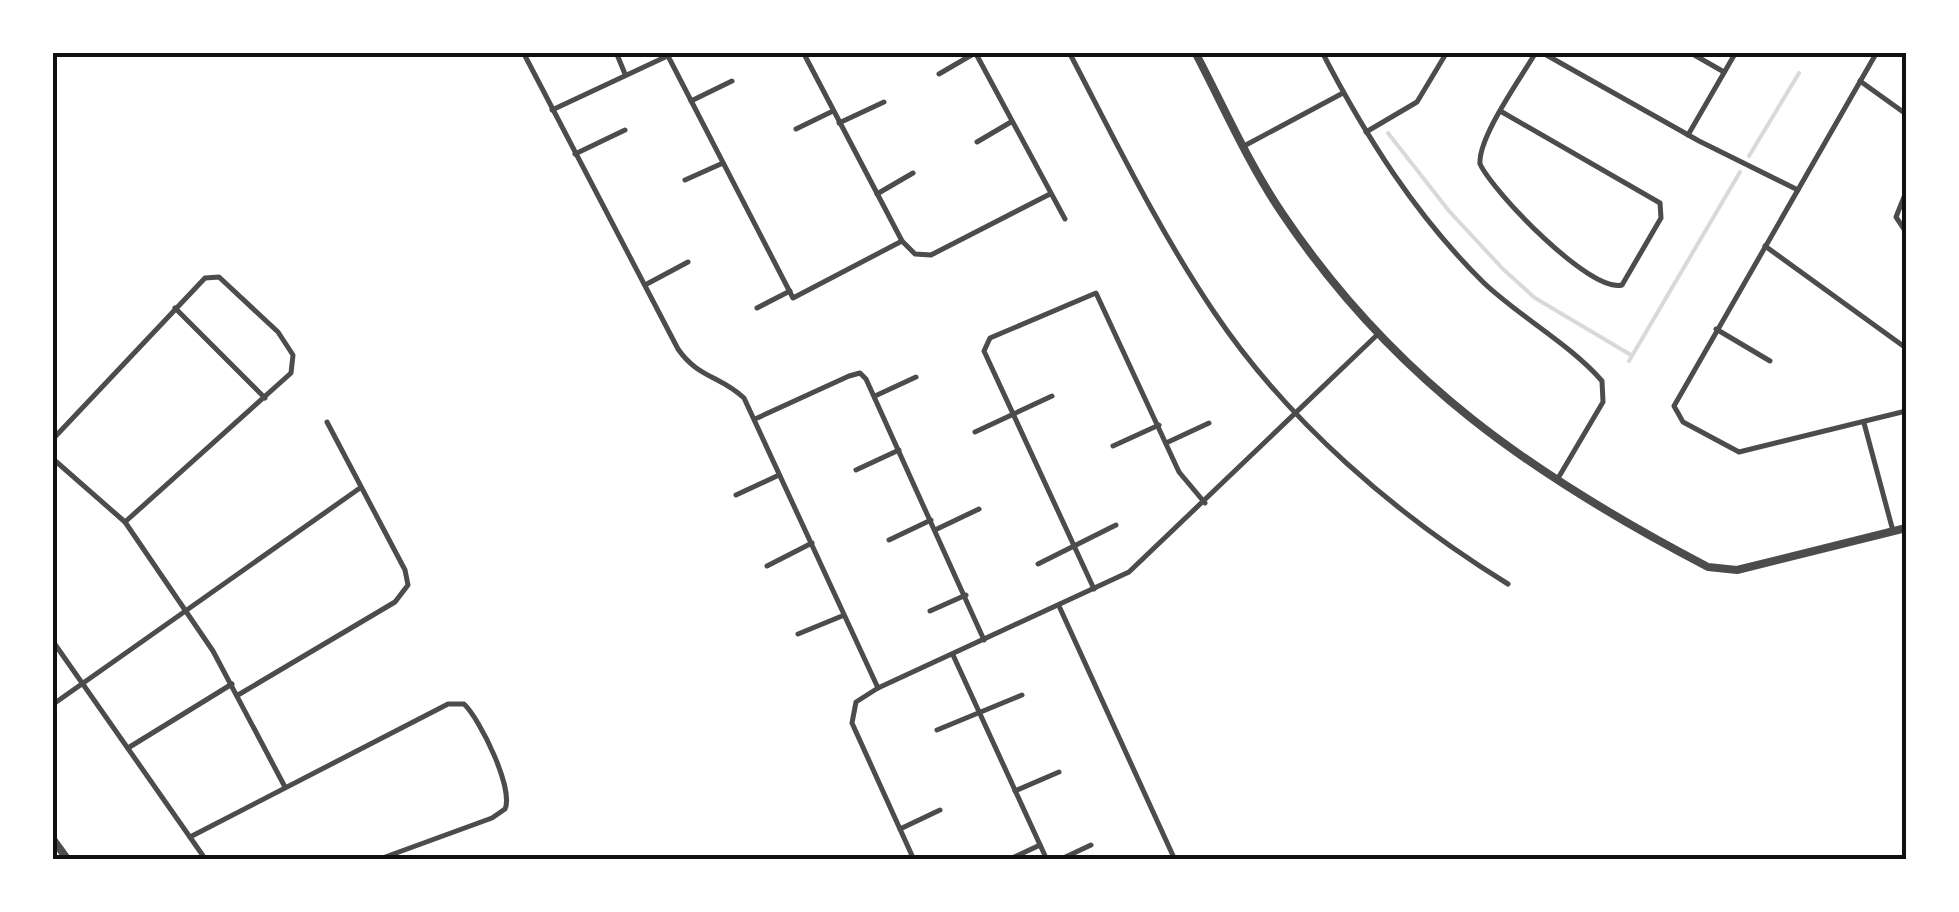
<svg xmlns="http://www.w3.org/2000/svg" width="1959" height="912" viewBox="0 0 1959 912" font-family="'IBM Plex Serif',serif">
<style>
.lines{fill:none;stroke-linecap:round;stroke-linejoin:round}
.stream{stroke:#d9d9d9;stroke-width:4}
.minor{stroke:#4c4c4c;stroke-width:5}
.tertiary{stroke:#4c4c4c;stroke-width:8}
.neatline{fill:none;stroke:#111;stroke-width:4}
</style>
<rect width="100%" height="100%" fill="#fff"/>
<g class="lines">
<g class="stream">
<polyline points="1388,133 1449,211 1503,269 1535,298 1631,355"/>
<polyline points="1749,156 1799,73"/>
<polyline points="1629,361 1740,172"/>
</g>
<g class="minor">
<path d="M523,52L678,349C698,378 721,376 744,398L878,688"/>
<polyline points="616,52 625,74"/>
<polyline points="803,52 902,241 915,254 931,255 1050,194"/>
<polyline points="975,52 1065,219"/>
<path d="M1069,52C1115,140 1158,229 1214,312C1288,422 1396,515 1508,584"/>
<path d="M1322,52C1366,137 1416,216 1484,283C1520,317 1571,345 1602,381L1603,402L1557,480"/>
<polyline points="1541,52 1699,141 1798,190"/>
<polyline points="1689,52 1724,72"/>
<polyline points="1877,52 1674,406 1683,422 1739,452 1906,411"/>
<polyline points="668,56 793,298 902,241"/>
<polyline points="939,74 975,53"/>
<polyline points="1860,81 1906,114"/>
<polyline points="691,101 732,81"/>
<polyline points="552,110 676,52"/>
<path d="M1502,112L1660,203L1661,218L1622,285C1590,293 1494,193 1480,164C1478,137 1521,78 1536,52"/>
<polyline points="839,123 884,102"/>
<polyline points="796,129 833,111"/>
<polyline points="1366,132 1417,102 1447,52"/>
<polyline points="1688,135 1736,52"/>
<polyline points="977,142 1011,122"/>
<polyline points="1244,146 1343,93"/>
<polyline points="575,154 625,130"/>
<polyline points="685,180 723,163"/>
<polyline points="1906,192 1896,217 1906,232"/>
<polyline points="877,194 913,173"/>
<polyline points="1765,246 1906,348"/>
<polyline points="645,285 688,262"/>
<polyline points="175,308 265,398"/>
<polyline points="757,308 790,291"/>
<polyline points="1716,329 1770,361"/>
<polyline points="875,396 916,377"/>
<polyline points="755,419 849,376 860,373 866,379 984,640"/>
<polyline points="1864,423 1893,531"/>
<polyline points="975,432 1052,396"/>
<polyline points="52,440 205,278 219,277 278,332 293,355 291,373 125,522"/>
<polyline points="1166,443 1209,423"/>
<polyline points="1113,446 1159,425"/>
<polyline points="52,458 125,522 213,651 285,787"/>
<polyline points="856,470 899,450"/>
<polyline points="736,495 779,475"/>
<polyline points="937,529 979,509"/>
<polyline points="889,540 931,520"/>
<polyline points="1038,564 1116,525"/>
<polyline points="767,566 812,543"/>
<polyline points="1094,589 984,351 990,338 1096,293 1179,472 1205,503"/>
<polyline points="1059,606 1175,860"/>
<polyline points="930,611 966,595"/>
<polyline points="798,634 842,616"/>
<polyline points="52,640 206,860"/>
<polyline points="953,655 1047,860"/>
<polyline points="238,695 395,602 408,585 405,570 327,422"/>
<polyline points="52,705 360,488"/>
<polyline points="937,730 1022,695"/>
<polyline points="128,748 232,684"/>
<polyline points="1015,791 1059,772"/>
<polyline points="900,829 940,810"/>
<path d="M190,837L448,704H464C480,719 514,789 505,809L492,818L377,860"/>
<polyline points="914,860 852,723 856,702 878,688 1129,572 1377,335"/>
<polyline points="1008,860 1040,845"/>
<polyline points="1059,860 1091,845"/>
</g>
<g class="tertiary">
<path d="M1195,52C1223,105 1248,163 1282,213C1394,380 1532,475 1708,567L1737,570L1906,528"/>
<polyline points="52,838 68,860"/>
</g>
</g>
<rect width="1959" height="912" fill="none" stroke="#ffffff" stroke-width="110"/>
<rect x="55" y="55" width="1849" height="802" class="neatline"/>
</svg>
